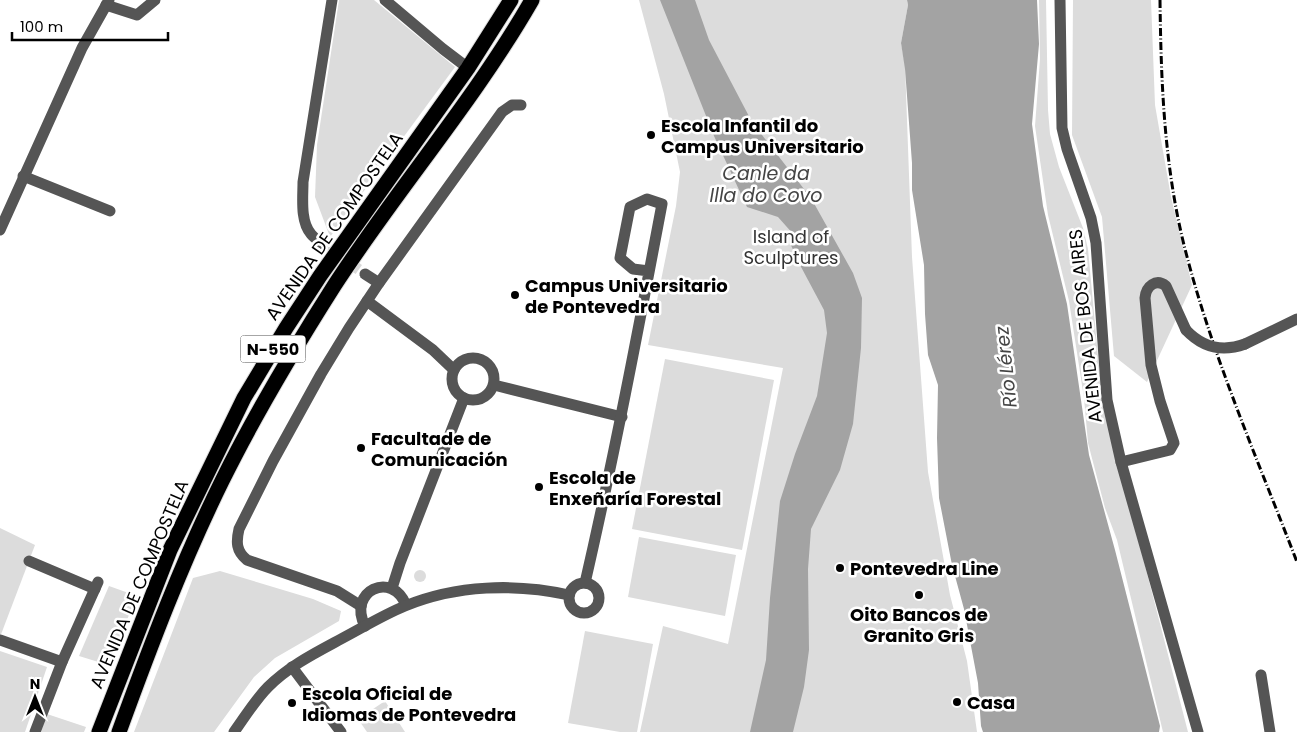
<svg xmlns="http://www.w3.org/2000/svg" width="1297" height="732" viewBox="0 0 1297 732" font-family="Poppins,sans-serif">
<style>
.green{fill:#dcdcdc}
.water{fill:#a3a3a3}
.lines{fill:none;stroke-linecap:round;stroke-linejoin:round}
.minor-tunnel{stroke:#d9d9d9;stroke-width:11;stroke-dasharray:11 5.5;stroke-linecap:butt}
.highway-casing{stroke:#dbdbdb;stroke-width:17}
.minor{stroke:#555;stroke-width:11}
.highway{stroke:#000;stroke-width:15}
.rail{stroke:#000;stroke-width:3;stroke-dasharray:8 2.5 1 2.5;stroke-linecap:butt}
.minor-bridge{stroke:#555;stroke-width:11}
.poi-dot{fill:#000;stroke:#fff;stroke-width:2}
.labels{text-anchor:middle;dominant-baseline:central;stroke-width:5;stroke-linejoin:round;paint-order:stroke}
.shield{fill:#fff;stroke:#4c4c4c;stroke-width:1}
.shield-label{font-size:16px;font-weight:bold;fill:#000}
.poi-label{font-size:18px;font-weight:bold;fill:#000;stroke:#fff;text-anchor:start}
.street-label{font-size:18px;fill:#000;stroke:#fff}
.park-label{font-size:18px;fill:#333;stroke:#fff}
.water-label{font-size:19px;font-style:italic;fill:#444;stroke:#fff}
</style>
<rect width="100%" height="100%" fill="#fff"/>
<g class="green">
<polygon points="339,0 374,0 455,67 330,237 315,197 317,145"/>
<polygon points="639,0 907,0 908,5 901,43 905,65 912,257 928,472 950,595 967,661 977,732 640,732 663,626 728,644 783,368 648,345 676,206 680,172 664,94"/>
<polygon points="1039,0 1046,0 1048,110 1050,134 1059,167 1083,228 1088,249 1102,399 1188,732 1163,732 1117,540 1105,508 1088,443 1084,398 1069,301 1048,215 1035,126 1040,59"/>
<polygon points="1073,0 1151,0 1155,105 1171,197 1192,285 1147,382 1114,356 1102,217 1072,135"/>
<polygon points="665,359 774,380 742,550 632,529"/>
<polygon points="0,528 35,545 0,637"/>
<polygon points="639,537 736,555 725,616 628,597"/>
<circle cx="420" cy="576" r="6"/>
<polygon points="220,571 313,599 341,611 339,621 275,658 254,677 214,732 134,732 193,578"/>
<polygon points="109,586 137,596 108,665 79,656"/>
<polygon points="585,631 653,644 637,732 620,732 568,723"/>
<polygon points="0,651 47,667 25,732 0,732"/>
<polygon points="385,701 405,732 367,732 358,719"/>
<polygon points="47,714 86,727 84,732 41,732"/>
</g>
<g class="water">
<polygon points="660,0 695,0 709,40 752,122 811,198 853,273 862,298 861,348 853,424 840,470 811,529 808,569 809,650 804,687 793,732 750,732 766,660 770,598 780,501 795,454 817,396 827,333 824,310 800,265 790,243 794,235 778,217 747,207 714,136"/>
<polygon points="907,0 1037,0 1039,44 1032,124 1043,206 1067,304 1089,455 1115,550 1160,726 1159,732 983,732 981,726 978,683 964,609 952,565 939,498 937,438 938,385 928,355 925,314 924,265 912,190 912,163 905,69 901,43 908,5"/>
</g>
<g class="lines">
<polyline class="minor-tunnel" points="323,244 365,274"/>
<g class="highway-casing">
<g id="highway">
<polyline points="99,732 170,550 244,398 286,328 320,276 468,68 511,0"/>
<path d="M119,732C150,647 182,562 222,481C255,414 294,349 334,286C397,189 474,101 532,0"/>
</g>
</g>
<g class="minor">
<polyline points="385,0 443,49 468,68"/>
<polyline points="1060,0 1062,128 1067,149 1091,218 1096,243 1107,400 1121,462 1198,732"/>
<polyline points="106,5 137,15 155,0"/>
<polyline points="23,176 110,211"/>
<polyline points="0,230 82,48 109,0"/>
<path d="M323,244C319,241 314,238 311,234C300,221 303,198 303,182L332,0"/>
<polyline points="365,274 379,283"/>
<polyline points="367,301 433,350 454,370"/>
<polyline points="1245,344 1297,319"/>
<circle cx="473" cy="379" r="21"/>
<polyline points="494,385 622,417"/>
<path d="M1121,462L1170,450L1174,443L1160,401L1151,365L1145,298C1146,286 1156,278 1166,286L1186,330"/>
<polyline points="29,561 95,589"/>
<path d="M585,583C614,457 638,331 662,204L647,199L630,207L620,258L633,269L649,271"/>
<circle cx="584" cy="598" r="15"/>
<polyline points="392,588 400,563 464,398"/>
<path d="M361,606L337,591L247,560C236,551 236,542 239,529L273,461L321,374L349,328L379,283L502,112L512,105H521"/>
<path d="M365,626C347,591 392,570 406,605"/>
<polyline points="0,640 62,662"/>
<polyline points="292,667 341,732"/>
<polyline points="1261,675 1270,732"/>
<polyline points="35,732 62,662 98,582"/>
<path d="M234,732C245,717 255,700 268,687C289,666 315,653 341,639C362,628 383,615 405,606C456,585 516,583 569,595"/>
</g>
<use href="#highway" class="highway"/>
<path class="rail" d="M1160,0C1161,82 1164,164 1184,245C1211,353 1257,458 1297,562"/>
<path class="minor-bridge" d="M1186,330C1203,348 1223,352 1245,344"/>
</g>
<g class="poi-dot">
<circle cx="651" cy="135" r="5"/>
<circle cx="515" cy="295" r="5"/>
<circle cx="361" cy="448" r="5"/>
<circle cx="539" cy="487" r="5"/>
<circle cx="840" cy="568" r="5"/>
<circle cx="919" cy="595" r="5"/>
<circle cx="957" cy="702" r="5"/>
<circle cx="292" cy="703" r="5"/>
</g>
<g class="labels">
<rect class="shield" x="240.5" y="335.5" width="65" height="27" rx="4"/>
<g class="shield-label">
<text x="273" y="349">N-550</text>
</g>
<g class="poi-label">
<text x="661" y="125">Escola Infantil do<tspan x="661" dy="21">Campus Universitario</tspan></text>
<text x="525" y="285">Campus Universitario<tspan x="525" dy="21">de Pontevedra</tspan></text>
<text x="371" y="438">Facultade de<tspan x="371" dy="21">Comunicación</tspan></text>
<text x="549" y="477">Escola de<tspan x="549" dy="21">Enxeñaría Forestal</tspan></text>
<text x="850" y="568">Pontevedra Line</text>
<text x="919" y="614" text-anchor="middle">Oito Bancos de<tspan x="919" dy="21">Granito Gris</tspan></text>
<text x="302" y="693">Escola Oficial de<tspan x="302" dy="21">Idiomas de Pontevedra</tspan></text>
<text x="967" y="702">Casa</text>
</g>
<g class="street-label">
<text transform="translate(334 226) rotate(-55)">AVENIDA DE COMPOSTELA</text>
<text transform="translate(1085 326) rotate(-96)">AVENIDA DE BOS AIRES</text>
<text transform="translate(139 584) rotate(-67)">AVENIDA DE COMPOSTELA</text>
</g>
<g class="park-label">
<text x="791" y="236">Island of<tspan x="791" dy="21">Sculptures</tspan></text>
</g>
<g class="water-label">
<text x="766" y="173">Canle da<tspan x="766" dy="22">Illa do Covo</tspan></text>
<text transform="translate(1006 367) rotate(-96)">Río Lérez</text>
</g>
</g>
<g transform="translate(35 697)" stroke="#ffffff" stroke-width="4" paint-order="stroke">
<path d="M0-4L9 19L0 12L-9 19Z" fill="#000000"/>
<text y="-8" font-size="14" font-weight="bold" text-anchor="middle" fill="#000000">N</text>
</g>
<path d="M12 32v8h156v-8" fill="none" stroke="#000000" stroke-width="2.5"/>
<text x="20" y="32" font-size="15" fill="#000000" stroke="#ffffff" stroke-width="4" paint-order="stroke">100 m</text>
</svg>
